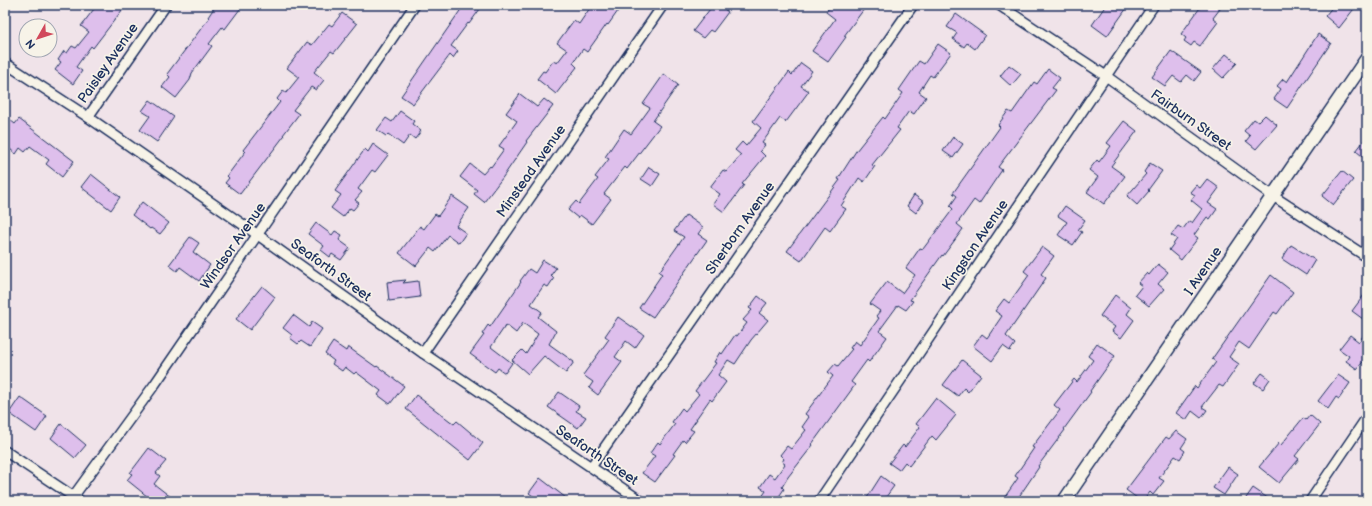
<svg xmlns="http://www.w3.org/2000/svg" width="1372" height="506" viewBox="0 0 1372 506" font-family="'Balsamiq Sans',sans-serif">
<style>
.building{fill:#debfec;stroke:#1b2f5e}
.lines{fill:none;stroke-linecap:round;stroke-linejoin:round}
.street-casing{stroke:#1b2f5e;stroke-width:12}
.secondary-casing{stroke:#1b2f5e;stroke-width:15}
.street{stroke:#f7f3e8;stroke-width:9}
.secondary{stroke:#f7f3e8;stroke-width:12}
.labels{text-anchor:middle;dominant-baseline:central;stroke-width:3.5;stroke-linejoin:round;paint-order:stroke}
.street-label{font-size:14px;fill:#1b2f5e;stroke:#f7f3e8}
</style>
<rect width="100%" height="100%" fill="#f0e3e9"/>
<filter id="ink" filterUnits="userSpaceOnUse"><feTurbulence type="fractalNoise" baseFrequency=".025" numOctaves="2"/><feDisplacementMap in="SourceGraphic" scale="8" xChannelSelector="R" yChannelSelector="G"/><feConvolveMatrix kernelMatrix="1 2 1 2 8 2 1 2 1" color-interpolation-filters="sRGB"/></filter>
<g filter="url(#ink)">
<g class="building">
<polygon points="97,5 126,5 93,48 91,46 76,67 82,71 73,84 55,70 61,62 58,60 64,51 67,53 72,46 76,48 89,32 81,26"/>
<polygon points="216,5 243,5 225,29 222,27 209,44 212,46 192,73 190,80 176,98 162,87 170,77 167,74 209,18 208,17"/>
<polygon points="464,5 483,5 469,24 468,23 451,46 458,51 453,58 450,55 413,104 401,96"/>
<polygon points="592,5 617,5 615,9 618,11 608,25 607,24 587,52 583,49 573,63 577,67 556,94 537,79 543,71 545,72 553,61 557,63 567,50 557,43 574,20 579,24"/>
<polygon points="713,5 719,5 728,12 713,32 710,30 703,38 693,31"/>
<polygon points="831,5 867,5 844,36 846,37 828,62 812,51 835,19 826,12"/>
<polygon points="1106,5 1129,5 1107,36 1092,25"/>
<polygon points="1202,5 1223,5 1213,18 1218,22 1200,46 1194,42 1191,46 1184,41 1186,38 1181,34"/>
<polygon points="1334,5 1357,5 1339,28 1325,16"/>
<polygon points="342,13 357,24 334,53 331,51 314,72 324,80 316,90 311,87 293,110 299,114 283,135 284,136 240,194 225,183 229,178 227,176 245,152 243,150 280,102 277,99 283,91 286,93 299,77 287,68 307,42 312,45 329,24 332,26"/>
<polygon points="956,14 985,35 975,49 967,43 964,47 953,39 957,33 947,27"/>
<polygon points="1318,34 1331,43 1287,108 1274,99 1281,89 1277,86 1283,79 1287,82"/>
<polygon points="938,44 951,53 933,77 930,75 919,92 926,97 914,114 909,111 897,128 900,130 872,165 875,166 864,182 859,178 841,206 846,209 830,231 825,227 801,261 787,251 840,180 838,179 856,151 883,117 885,119 903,93 899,90 919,61 924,64"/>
<polygon points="1171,51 1201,72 1194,81 1187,75 1181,82 1173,76 1165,86 1152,77"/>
<polygon points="1226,54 1237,63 1223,78 1213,69"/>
<polygon points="801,63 812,71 801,86 809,91 786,122 780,118 762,143 765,145 760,151 765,156 742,184 744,185 724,212 713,204 720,194 710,187 723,170 726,172 741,155 735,150 742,142 746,146 761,128 753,121 789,72 792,75"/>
<polygon points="1009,65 1021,74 1011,86 1000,76"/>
<polygon points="1048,69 1060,78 1052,88 1056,90 998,167 1002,170 979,204 974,200 957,224 963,229 943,256 942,255 910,300 913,301 906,310 898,305 879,331 887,337 869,362 867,360 851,382 855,385 812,444 813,445 788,477 782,487 784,489 776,501 759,501 766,491 760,487 769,474 775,478 785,464 782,462 784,459 780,455 787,446 791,449 806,430 802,427 809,417 805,414 833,376 828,372 835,364 838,366 852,349 850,348 855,341 860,345 879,318 876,316 880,311 870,304 887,282 902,293 915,275 906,268 920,248 923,249 953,209 950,206 957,196 953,193 1000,127 998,125 1008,111 1012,113 1034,82 1037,84"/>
<polygon points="664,74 678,85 653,121 660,126 627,169 625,167 604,194 611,199 592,224 580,215 578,218 568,210 576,201 579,204 598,179 595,177 609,159 605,157 624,129 631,134 650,108 643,104"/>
<polygon points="520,94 537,107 544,99 553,106 526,141 527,142 503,177 484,202 474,194 477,190 460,177 470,164 483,174 490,166 491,167 504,149 499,146 517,121 506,113"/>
<polygon points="150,100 174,117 157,142 140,130 150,116 142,111"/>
<polygon points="400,111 414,121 412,124 421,131 415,139 410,135 403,145 388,134 386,136 377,130 386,118 392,122"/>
<polygon points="1265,115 1277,125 1256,149 1246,141 1250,136 1244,131 1254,119 1258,122"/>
<polygon points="5,116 15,124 19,119 74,161 62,177 46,164 49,160 30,146 25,152 20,148 16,154 5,145"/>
<polygon points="1124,121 1137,131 1111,166 1125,176 1104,204 1087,192 1098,177 1089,170 1097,160 1099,162 1111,146 1107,143"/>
<polygon points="953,137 963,144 953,158 943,151"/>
<polygon points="1367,137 1367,160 1356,151"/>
<polygon points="373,144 388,155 375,172 372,170 358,189 362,192 355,200 359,203 353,210 350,208 343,217 331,208 341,195 335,191 365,149 368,152"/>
<polygon points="1150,163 1162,171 1148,190 1149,191 1137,205 1127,196 1146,174 1144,172"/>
<polygon points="649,167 660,174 652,186 641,179"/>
<polygon points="1342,171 1353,180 1333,205 1322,196"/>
<polygon points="91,174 120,197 111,210 81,187"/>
<polygon points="1207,179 1219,188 1208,203 1217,209 1210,219 1207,217 1194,235 1198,238 1181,260 1169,250 1177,239 1171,235 1178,226 1183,229 1189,221 1192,223 1202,209 1191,200 1195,195 1190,192 1196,185 1200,188"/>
<polygon points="914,195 924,202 916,213 907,206"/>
<polygon points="452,196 469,208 456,226 466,233 459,243 448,235 435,252 430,248 416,266 399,253 420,226 424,229 435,214 438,216"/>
<polygon points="142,202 169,223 160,234 151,228 150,229 132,215"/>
<polygon points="1065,206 1085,220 1078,230 1082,232 1073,245 1058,235 1067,222 1058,216"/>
<polygon points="686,215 703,227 698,234 707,240 653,317 639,308 662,274 659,272 684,237 674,231"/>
<polygon points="316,223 332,235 335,231 342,235 339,240 350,248 341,260 332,254 330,257 321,250 324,246 308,234"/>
<polygon points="190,237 199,243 193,252 210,265 199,281 180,267 177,271 169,265"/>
<polygon points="1291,245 1315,260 1306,275 1282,259"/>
<polygon points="1042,247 1054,256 1041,274 1046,278 1006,336 1015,344 1010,351 1003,346 992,361 973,346 982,334 987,338 1002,316 995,311 1004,299 1009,303 1029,275 1024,271"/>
<polygon points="543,260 556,268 551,275 554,278 548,287 544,285 531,304 542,312 538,317 556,331 549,344 574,362 566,373 544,356 528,374 512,360 522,350 526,354 538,334 523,323 516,333 506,325 491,347 512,363 505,373 498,368 495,372 470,354 484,335 482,334 488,325 490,327 521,282 520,281 529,269 535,273"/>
<polygon points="1158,264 1168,272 1158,284 1164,289 1149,306 1135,295 1142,286 1138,283 1147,273 1149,275"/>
<polygon points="1271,275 1293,292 1277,314 1274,312 1249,349 1239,342 1229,357 1239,364 1223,387 1219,385 1202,407 1207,410 1201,418 1192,411 1186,420 1176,413 1195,386 1197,388 1216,362 1212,359"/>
<polygon points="406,280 403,283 418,281 420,297 389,301 387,282"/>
<polygon points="262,286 275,297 250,330 236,319"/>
<polygon points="1367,291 1367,322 1352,311"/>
<polygon points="1115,295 1131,308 1127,314 1134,320 1121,338 1112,331 1115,327 1100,316"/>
<polygon points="758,296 767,303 759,313 768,320 751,340 735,364 728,360 718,375 726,382 712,401 710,399 696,419 697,419 690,429 694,431 685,442 683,440 673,454 675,455 655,482 642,473 655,456 650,453 658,442 660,444 675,424 672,422 682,408 685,411 699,394 695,391 716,363 714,362 720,352 722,354 735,335 737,336 747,323 743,320 752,310 749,308"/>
<polygon points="293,315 309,327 312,322 322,329 310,347 301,341 298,344 290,338 292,335 283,328"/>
<polygon points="618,317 644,335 635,348 626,341 615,357 622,362 598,395 589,388 593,382 583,375 609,339 605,336"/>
<polygon points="1367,330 1367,357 1357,369 1346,361 1349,356 1339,349 1350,335 1359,342"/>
<polygon points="333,342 346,351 348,347 376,367 377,366 404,386 390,404 378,395 381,391 356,372 354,374 345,367 342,371 332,364 334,361 325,354"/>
<polygon points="1097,343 1115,356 1090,391 1091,392 1064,429 1065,430 1038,466 1039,467 1016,501 1002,501 1018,478 1015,476 1034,448 1032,447 1060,410 1054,405 1074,379 1077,382 1093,360 1088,356"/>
<polygon points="962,360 981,375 968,392 964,388 958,396 943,385"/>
<polygon points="1262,373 1270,379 1263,389 1254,383"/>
<polygon points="1338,375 1350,383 1339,399 1336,397 1328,409 1318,401"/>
<polygon points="559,392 579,406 576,411 586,417 578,428 548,407"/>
<polygon points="416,395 454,424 457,421 483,443 470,460 406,409"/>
<polygon points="20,397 47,416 36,432 9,413"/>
<polygon points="936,398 956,415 936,440 932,436 909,466 905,462 899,470 889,463 903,445 905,447 920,427 916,424"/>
<polygon points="1310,415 1320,424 1295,456 1299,459 1279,483 1259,467 1279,443 1281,445 1303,418 1306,420"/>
<polygon points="61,424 86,445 75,458 51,438"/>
<polygon points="1176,431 1187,439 1181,448 1185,451 1180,459 1175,456 1159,478 1164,481 1153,495 1150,492 1143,501 1141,501 1126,490 1166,437 1169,439"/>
<polygon points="149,448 166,461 156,473 160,476 154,484 176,501 153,501 127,480 132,474 130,473"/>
<polygon points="1228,467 1238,474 1224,495 1213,488"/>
<polygon points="881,476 894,486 883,501 865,501"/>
<polygon points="540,478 570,501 540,501 529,493"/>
<polygon points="1253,488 1272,501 1244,501"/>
</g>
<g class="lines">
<g class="street-casing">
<g id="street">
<polyline points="999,5 1106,76 1273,196 1367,257"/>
<polyline points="5,63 88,117 258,235 423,353 641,501"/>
<polyline points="88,117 166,5"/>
<polyline points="423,353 663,5"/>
<polyline points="5,451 80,501"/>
<polyline points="591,467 913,5"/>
<polyline points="70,501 155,384 415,5"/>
<polyline points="819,501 1154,5"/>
<polyline points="1310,501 1367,417"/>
</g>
</g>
<g class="secondary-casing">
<polyline id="secondary" points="1064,501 1367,58"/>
</g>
<use href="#street" class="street"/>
<use href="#secondary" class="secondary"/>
</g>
</g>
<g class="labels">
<g class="street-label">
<text transform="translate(108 63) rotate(-55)">Paisley Avenue</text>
<text transform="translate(1191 120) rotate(35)">Fairburn Street</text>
<text transform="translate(531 171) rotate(-55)">Minstead Avenue</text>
<text transform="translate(740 228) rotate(-55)">Sherborn Avenue</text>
<text transform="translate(975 245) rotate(-56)">Kingston Avenue</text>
<text transform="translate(233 246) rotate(-55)">Windsor Avenue</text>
<text transform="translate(331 270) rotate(36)">Seaforth Street</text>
<text transform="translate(1203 271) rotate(-56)">I Avenue</text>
<text transform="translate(597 455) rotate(34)">Seaforth Street</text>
</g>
</g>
<rect width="1372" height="506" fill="none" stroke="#f7f3e8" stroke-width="20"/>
<rect x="10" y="10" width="1352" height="486" fill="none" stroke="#1b2f5e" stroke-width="1.5" filter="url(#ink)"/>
<g transform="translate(38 38) rotate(231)"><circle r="19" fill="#f7f3e8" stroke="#9fa5b1"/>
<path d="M0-3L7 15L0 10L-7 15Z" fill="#d1495b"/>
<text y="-6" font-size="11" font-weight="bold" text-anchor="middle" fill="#1b2f5e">N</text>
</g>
</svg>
